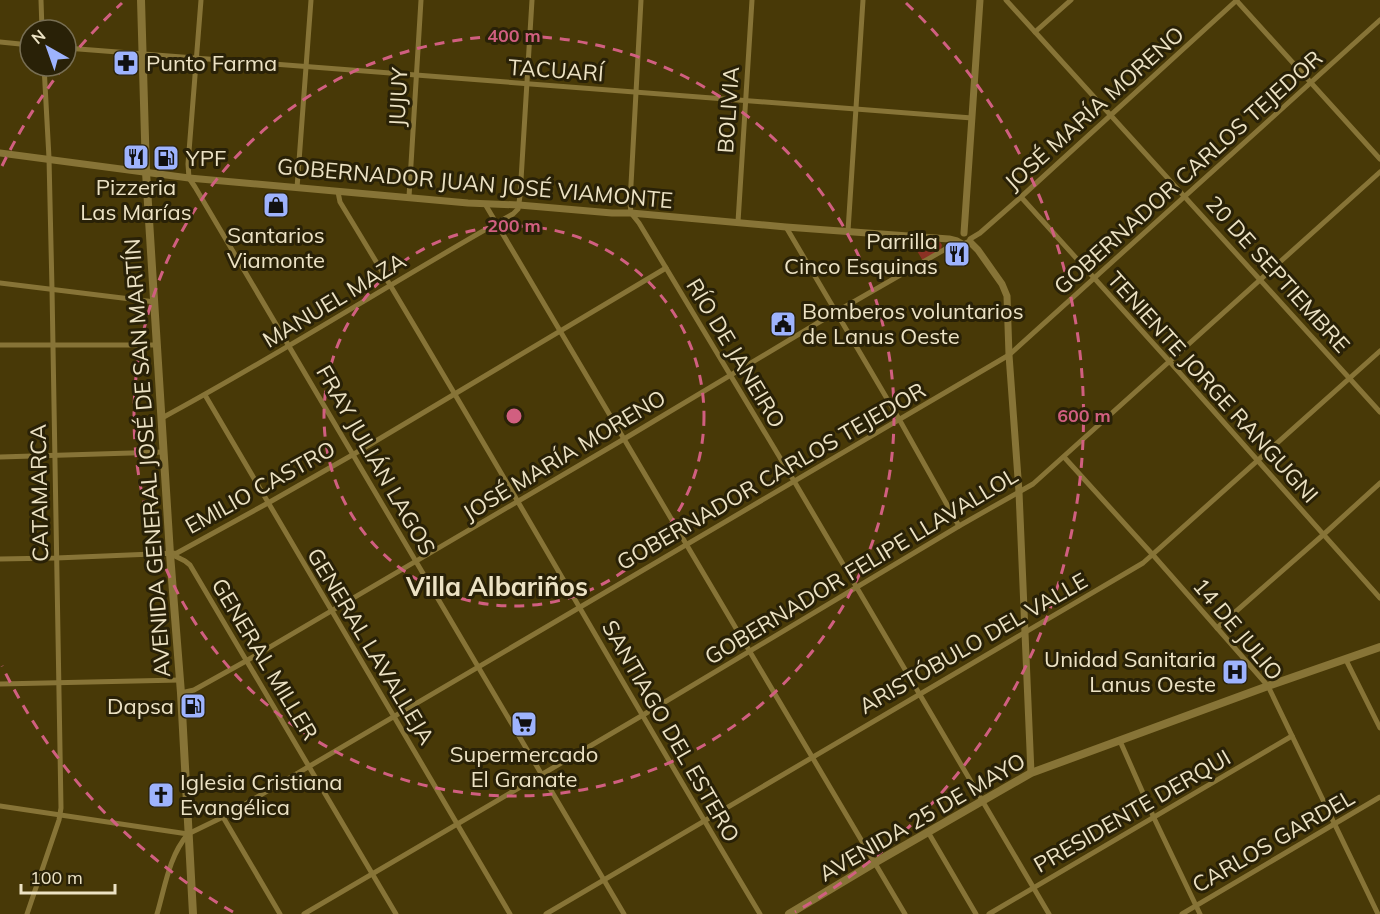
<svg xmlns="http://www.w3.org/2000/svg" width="1380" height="914" viewBox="0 0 1380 914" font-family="Mulish,sans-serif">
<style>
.green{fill:#8b3123}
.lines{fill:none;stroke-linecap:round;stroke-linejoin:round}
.minor{stroke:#877437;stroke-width:5}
.tertiary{stroke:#877437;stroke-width:7}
.secondary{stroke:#877437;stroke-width:8}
.ring{fill:none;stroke:#d15f80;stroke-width:3;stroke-dasharray:10 8}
.labels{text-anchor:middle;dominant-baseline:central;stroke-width:6;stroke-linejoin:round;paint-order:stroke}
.poi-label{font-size:22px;fill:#ece2c4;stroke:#292107;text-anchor:start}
.street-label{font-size:22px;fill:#ece2c4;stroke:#292107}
.quarter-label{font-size:26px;font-weight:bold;fill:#ece2c4;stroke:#292107}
.centre{fill:#d15f80;stroke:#292107;stroke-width:3}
.ring-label{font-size:18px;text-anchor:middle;font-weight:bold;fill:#d15f80;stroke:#292107;stroke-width:6;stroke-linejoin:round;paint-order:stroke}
</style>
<rect width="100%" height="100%" fill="#483907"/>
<polygon class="green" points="910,239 940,242 942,245 941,249 923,261"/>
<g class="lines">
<g class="minor">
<polyline points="41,0 42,30"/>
<polyline points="201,0 188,164 189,178 195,187 624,914"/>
<polyline points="641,0 630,203 631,213 639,223 794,481 1049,914"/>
<polyline points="1006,0 1380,412"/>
<polyline points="1236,0 1380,159"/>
<polyline points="1035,32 1071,0"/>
<polyline points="0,42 30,45"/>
<polyline points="66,48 972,118"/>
<polyline points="297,188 311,0"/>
<path d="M338,192L340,202C484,438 618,678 760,914"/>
<polyline points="409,197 421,0"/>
<polyline points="1021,197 1170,362 1380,598"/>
<polyline points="485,204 905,914"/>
<polyline points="738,222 752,0"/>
<polyline points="786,227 899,419 959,526"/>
<polyline points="848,231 863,0"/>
<polyline points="970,239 980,233 1021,197 1237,0"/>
<polyline points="0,283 155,302"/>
<polyline points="0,345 157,345"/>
<polyline points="205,395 510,914"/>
<path d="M162,418C281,354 395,280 513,214L518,209L520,196L532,0"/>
<polyline points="0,457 164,452"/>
<polyline points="1064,457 1153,555 1268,686 1378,914"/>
<polyline points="171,554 185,561 190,565 396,914"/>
<polyline points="0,559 56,558 177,553 268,503 354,454 666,268"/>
<polyline points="1217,628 1323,535 1380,483"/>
<polyline points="1346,660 1380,728"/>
<polyline points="0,684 180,680"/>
<polyline points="181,693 194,690 246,661 624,439 836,312 949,247 962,244"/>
<polyline points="1120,741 1154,818 1200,914"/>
<polyline points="0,806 188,834 223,817 1009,355 1380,20"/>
<polyline points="223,817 280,914"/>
<polyline points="928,832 976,914"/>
<polyline points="27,914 59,820 61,808 52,289 49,158 44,66"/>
<path d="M157,914C165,887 169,856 188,834"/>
<polyline points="304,914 643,715 959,526 1033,484 1380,172"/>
<polyline points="546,914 1143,563 1380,351"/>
<polyline points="989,914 1292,736"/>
<polyline points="1182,914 1380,797"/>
</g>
<g class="tertiary">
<polyline points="0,153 189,178 468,203 519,205 612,213 631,213 786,227 949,239 957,241 964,245 970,242"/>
<polyline points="964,233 980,0"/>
<polyline points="970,242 978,250 1002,284 1007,296 1009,355 1019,492 1031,773"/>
</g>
<g class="secondary">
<polyline points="141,0 146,172 170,554 181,693 193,914"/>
<polyline points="789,914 876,862 1031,773 1268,686 1380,647"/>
</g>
</g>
<g class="ring">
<circle cx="514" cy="416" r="190"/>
<circle cx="514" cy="416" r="380"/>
<path d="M233 912A570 570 0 0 1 2 666M2 166A570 570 0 0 1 62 69M68 61A570 570 0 0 1 122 3M906 3A570 570 0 0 1 795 912"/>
</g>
<defs>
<g id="pharmacy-square" transform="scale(1.35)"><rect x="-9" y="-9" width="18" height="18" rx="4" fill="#9eb3fd" stroke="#292107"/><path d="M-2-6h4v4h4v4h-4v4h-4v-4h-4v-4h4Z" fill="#111"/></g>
<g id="restaurant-square" transform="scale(1.35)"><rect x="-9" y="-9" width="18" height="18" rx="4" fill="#9eb3fd" stroke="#292107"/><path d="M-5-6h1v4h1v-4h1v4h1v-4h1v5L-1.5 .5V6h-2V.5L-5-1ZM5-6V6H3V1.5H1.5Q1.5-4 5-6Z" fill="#111"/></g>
<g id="fuel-square" transform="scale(1.35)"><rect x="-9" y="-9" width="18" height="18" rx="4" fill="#9eb3fd" stroke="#292107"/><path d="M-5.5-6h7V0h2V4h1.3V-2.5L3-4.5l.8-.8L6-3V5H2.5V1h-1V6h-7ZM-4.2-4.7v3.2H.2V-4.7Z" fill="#111"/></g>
<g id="shop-square" transform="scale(1.35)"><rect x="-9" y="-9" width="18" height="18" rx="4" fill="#9eb3fd" stroke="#292107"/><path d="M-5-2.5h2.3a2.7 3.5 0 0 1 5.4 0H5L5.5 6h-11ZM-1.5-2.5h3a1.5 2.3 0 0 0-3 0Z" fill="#111"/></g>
<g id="civic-square" transform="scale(1.35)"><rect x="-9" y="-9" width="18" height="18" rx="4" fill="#9eb3fd" stroke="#292107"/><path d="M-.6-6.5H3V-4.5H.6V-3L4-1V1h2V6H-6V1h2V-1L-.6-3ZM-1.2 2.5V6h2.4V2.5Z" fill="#111"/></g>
<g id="hospital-square" transform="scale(1.35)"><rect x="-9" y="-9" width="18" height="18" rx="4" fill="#9eb3fd" stroke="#292107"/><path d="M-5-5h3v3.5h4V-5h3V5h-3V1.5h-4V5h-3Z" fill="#111"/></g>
<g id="supermarket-square" transform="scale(1.35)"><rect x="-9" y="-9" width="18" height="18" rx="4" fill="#9eb3fd" stroke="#292107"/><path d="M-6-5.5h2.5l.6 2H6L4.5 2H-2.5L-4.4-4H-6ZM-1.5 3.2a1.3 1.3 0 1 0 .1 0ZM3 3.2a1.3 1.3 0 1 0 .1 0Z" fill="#111"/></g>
<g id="church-square" transform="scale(1.35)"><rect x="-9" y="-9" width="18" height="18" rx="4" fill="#9eb3fd" stroke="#292107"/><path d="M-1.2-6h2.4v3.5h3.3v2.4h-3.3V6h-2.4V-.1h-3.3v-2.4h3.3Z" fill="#111"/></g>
</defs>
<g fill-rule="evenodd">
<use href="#pharmacy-square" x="126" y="63"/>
<use href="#restaurant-square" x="136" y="157"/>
<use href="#fuel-square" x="166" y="158"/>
<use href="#shop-square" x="276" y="205"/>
<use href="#restaurant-square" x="957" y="254"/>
<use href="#civic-square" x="783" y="324"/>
<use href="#hospital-square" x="1235" y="672"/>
<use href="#fuel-square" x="193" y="706"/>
<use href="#supermarket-square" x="524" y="724"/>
<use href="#church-square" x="161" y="795"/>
</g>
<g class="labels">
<g class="poi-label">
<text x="146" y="63">Punto Farma</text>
<text x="186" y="158">YPF</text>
<text x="136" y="187" text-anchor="middle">Pizzeria<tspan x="136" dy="25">Las Marías</tspan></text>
<text x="276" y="235" text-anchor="middle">Santarios<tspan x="276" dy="25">Viamonte</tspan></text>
<text x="938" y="241" text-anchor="end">Parrilla<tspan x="938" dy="25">Cinco Esquinas</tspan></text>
<text x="802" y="311">Bomberos voluntarios<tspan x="802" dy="25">de Lanus Oeste</tspan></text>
<text x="1216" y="659" text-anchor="end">Unidad Sanitaria<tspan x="1216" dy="25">Lanus Oeste</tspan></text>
<text x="174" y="706" text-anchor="end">Dapsa</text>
<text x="524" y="754" text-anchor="middle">Supermercado<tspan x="524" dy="25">El Granate</tspan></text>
<text x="180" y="782">Iglesia Cristiana<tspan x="180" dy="25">Evangélica</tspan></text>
</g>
<g class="street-label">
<text transform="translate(556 70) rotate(4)">TACUARÍ</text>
<text transform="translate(398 97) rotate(-87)">JUJUY</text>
<text transform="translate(1094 108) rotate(-42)">JOSÉ MARÍA MORENO</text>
<text transform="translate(728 110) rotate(-86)">BOLIVIA</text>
<text transform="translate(1188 172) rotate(-42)">GOBERNADOR CARLOS TEJEDOR</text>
<text transform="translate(475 183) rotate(5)">GOBERNADOR JUAN JOSÉ VIAMONTE</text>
<text transform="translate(1278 274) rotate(48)">20 DE SEPTIEMBRE</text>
<text transform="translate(334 300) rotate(-31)">MANUEL MAZA</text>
<text transform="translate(736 353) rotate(59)">RÍO DE JANEIRO</text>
<text transform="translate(1213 387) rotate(48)">TENIENTE JORGE RANGUGNI</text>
<text transform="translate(564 455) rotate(-31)">JOSÉ MARÍA MORENO</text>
<text transform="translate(147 458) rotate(-94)">AVENIDA GENERAL JOSÉ DE SAN MARTÍN</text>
<text transform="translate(376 460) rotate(60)">FRAY JULIÁN LAGOS</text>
<text transform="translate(771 476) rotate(-30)">GOBERNADOR CARLOS TEJEDOR</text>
<text transform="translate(260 487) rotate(-29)">EMILIO CASTRO</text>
<text transform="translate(39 493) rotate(-91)">CATAMARCA</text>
<text transform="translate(861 566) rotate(-31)">GOBERNADOR FELIPE LLAVALLOL</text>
<text transform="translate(1238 629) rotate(50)">14 DE JULIO</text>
<text transform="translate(973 643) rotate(-30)">ARISTÓBULO DEL VALLE</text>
<text transform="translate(371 646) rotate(59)">GENERAL LAVALLEJA</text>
<text transform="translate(265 659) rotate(59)">GENERAL MILLER</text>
<text transform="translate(671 731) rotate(60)">SANTIAGO DEL ESTERO</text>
<text transform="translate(1132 811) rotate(-30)">PRESIDENTE DERQUI</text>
<text transform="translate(922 817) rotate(-30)">AVENIDA 25 DE MAYO</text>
<text transform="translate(1273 841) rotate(-30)">CARLOS GARDEL</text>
</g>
<g class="quarter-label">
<text x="497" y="586">Villa Albariños</text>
</g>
</g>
<circle cx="514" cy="416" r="9" class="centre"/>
<g class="ring-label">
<text x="514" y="42">400 m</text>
<text x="514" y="232">200 m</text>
<text x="1084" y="422">600 m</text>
</g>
<g transform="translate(48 48) rotate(320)"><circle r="28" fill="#292107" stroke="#776e53" stroke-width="1.5"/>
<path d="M0-4.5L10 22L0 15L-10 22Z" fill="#9eb3fd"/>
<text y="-9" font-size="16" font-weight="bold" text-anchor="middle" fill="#ece2c4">N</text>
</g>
<path d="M21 884v9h94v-9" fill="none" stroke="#ece2c4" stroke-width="3"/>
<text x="30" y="884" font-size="18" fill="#ece2c4" stroke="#292107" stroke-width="4.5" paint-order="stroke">100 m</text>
</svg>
